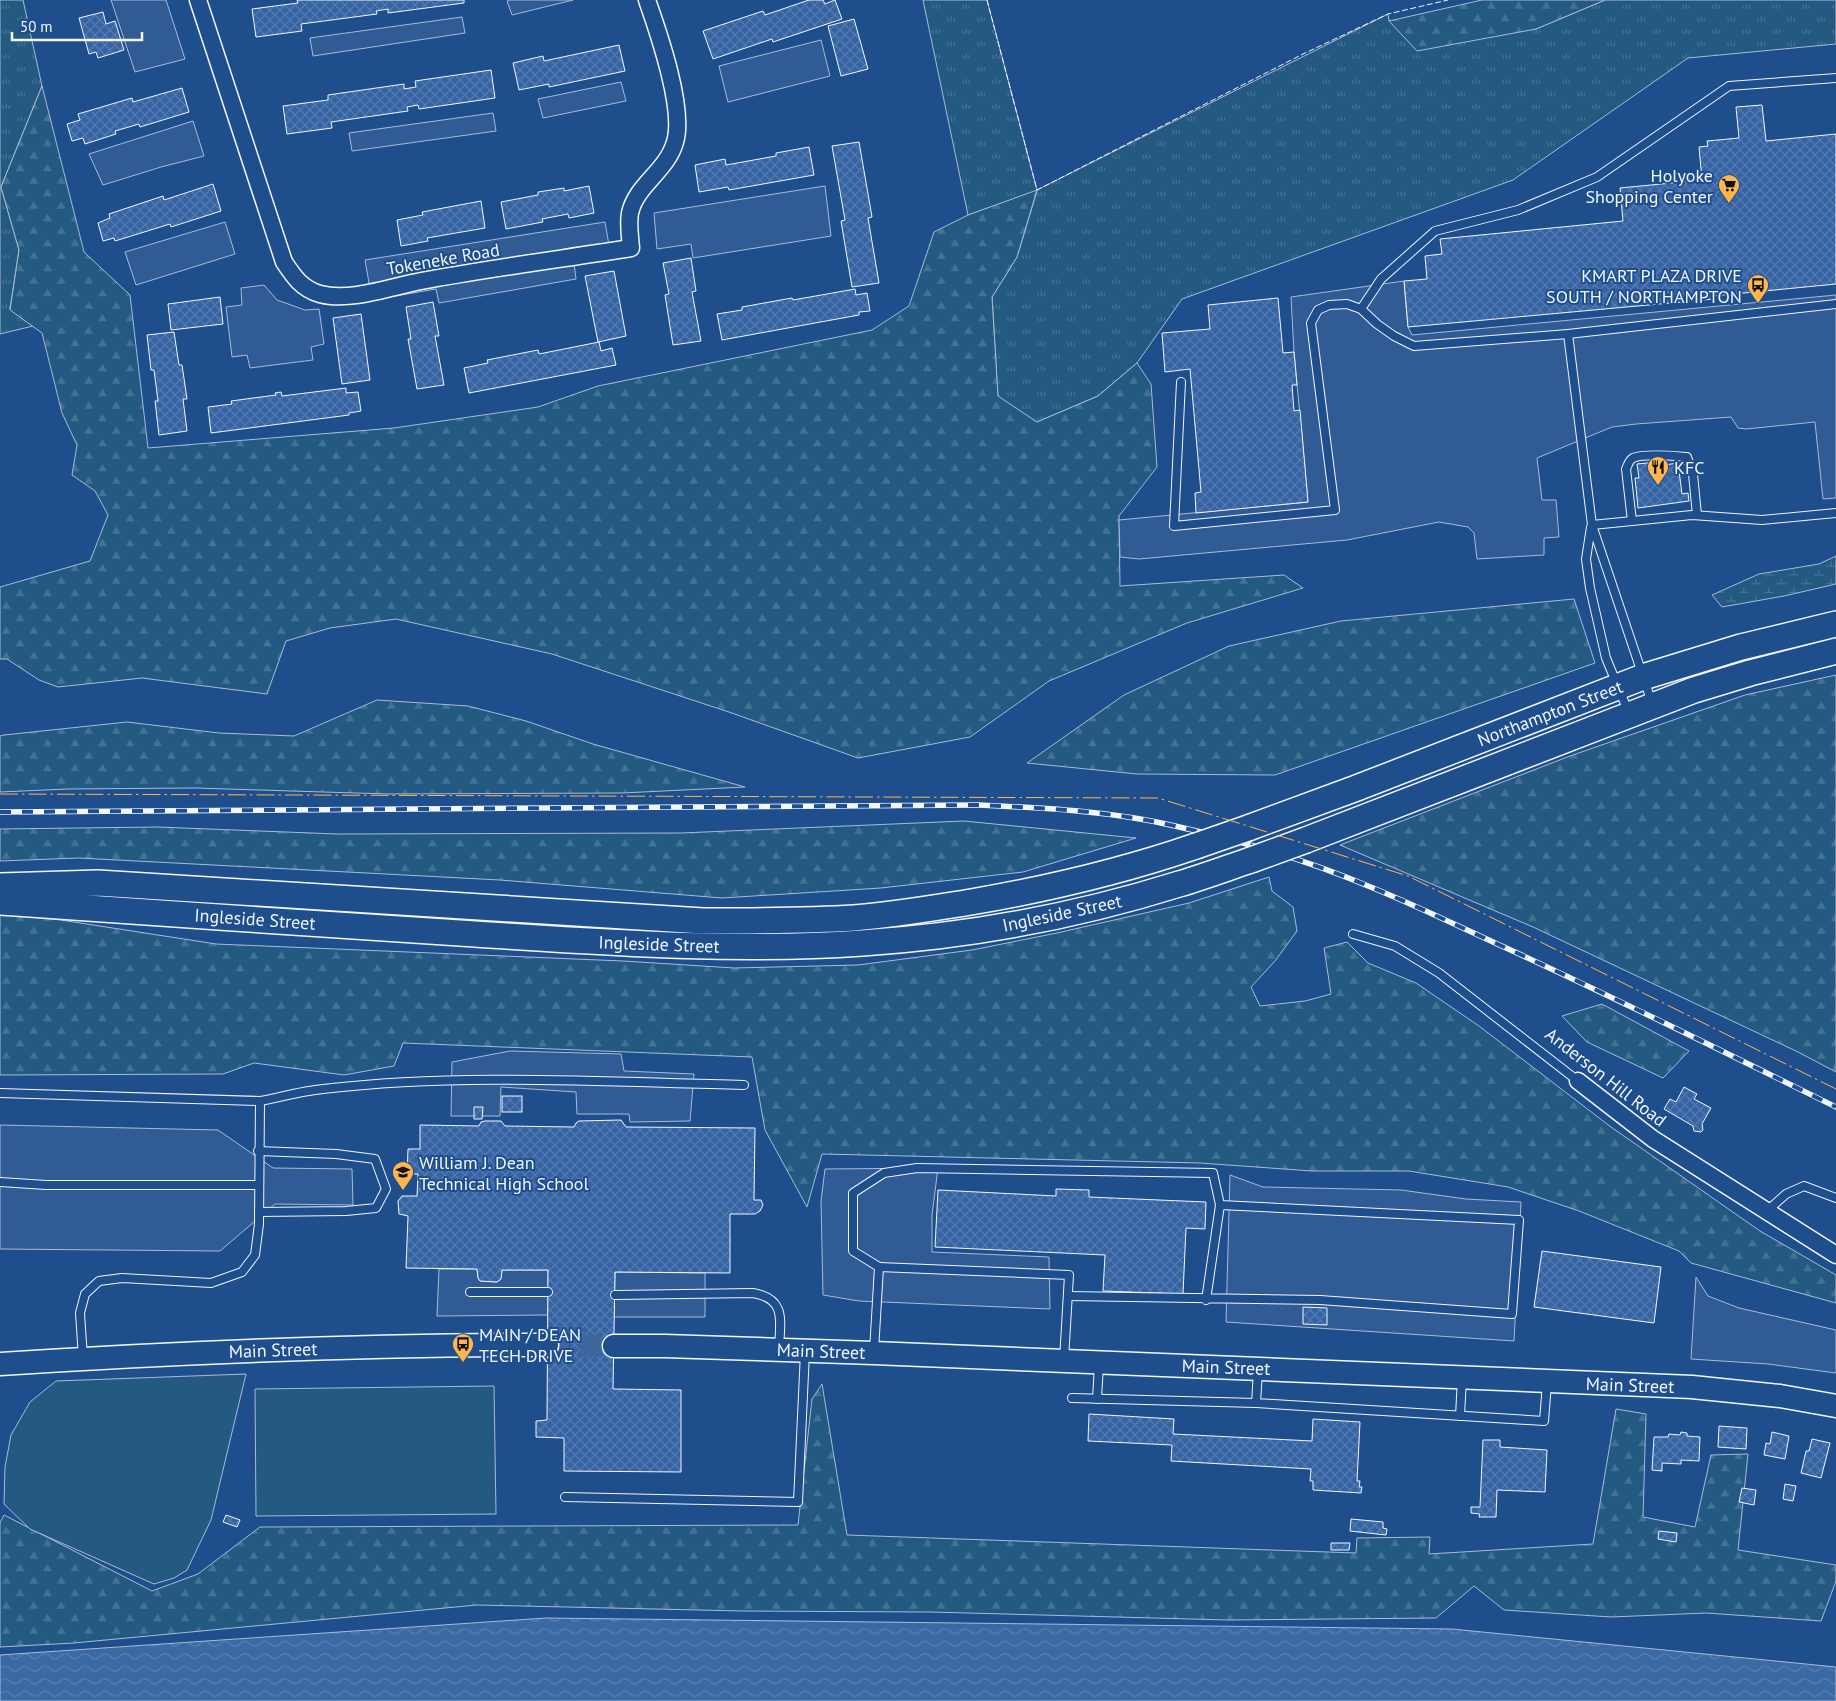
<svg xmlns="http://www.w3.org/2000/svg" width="1836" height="1701" viewBox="0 0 1836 1701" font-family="'PT Sans',sans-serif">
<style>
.grass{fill:url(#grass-tufts);stroke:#a8bbd7}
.forest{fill:url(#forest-firs);stroke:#a8bbd7}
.wetland{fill:url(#wetland-marsh);stroke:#a8bbd7}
.garden{fill:#245a82;stroke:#a8bbd7}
.parking{fill:#305b95;stroke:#a8bbd7}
.water{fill:url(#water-waves);stroke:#a8bbd7}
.building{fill:url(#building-cross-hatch);stroke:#f2f6ff}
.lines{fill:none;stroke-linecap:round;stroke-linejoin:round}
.secondary-tunnel{stroke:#3f679d;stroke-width:22;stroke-dasharray:22 11;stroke-linecap:butt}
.lane-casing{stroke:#f2f6ff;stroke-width:10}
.street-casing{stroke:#f2f6ff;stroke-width:19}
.secondary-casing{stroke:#f2f6ff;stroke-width:25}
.primary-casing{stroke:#f2f6ff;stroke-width:28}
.lane{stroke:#1f4e8c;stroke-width:8}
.street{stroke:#1f4e8c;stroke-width:16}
.secondary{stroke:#1f4e8c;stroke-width:22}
.primary{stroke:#1f4e8c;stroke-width:25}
.rail-casing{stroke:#f2f6ff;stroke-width:5.5}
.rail{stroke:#1f4e8c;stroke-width:4;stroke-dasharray:11;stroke-linecap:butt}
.primary-bridge-casing{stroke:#f2f6ff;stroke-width:28;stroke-linecap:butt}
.primary-bridge{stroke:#1f4e8c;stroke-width:25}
.fence{stroke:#f2f6ff;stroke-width:1;stroke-dasharray:6 2.5;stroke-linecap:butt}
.power{stroke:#ffb74d;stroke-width:1;stroke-dasharray:18 4 2.5 4;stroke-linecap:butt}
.labels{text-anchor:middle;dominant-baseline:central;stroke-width:4;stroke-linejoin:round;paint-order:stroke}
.poi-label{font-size:18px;fill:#f2f6ff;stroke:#1f4e8c;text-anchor:start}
.street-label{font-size:18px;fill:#f2f6ff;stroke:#1f4e8c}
</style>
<defs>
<pattern id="grass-tufts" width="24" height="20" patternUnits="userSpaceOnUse" patternTransform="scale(1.25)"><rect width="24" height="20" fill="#245a82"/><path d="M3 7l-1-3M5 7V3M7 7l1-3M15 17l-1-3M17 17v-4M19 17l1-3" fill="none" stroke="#447295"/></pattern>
<pattern id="forest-firs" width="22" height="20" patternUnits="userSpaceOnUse" patternTransform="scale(1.25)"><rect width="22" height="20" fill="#245a82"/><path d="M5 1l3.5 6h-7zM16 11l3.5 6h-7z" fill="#447295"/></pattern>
<pattern id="wetland-marsh" width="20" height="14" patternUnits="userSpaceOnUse" patternTransform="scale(1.25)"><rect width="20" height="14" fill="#245a82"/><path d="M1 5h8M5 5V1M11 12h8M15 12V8" fill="none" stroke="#447295"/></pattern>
<pattern id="water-waves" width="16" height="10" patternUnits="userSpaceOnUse" patternTransform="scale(1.25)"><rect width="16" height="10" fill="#3b69a3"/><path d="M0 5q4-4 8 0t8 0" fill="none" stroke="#587fb1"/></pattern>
<pattern id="building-cross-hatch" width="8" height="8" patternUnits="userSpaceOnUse" patternTransform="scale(1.25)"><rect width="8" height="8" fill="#3563a3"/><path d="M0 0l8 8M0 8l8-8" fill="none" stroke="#537ab1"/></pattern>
</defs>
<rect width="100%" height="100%" fill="#1f4e8c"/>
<g class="grass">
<polygon points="0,0 23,0 42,86 1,187 19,250 10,309 33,326 0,334"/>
<polygon points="923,0 987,0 1037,190 1388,14 1389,21 1536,29 1605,0 1836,0 1836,44 1688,58 1513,180 1182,299 1137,363 1098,396 1037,422 998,397 992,297 1017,257 1037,191 968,215"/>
</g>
<g class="forest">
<polygon points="1482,0 1605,0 1536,29 1417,51 1389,21"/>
<polygon points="42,86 84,252 130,295 148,448 394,428 538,407 598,386 872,330 909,306 934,232 968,215 1037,190 1017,257 992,297 998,396 1037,422 1098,396 1137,363 1151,384 1157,467 1119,516 1120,586 1284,575 1303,588 1187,623 1049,681 970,737 858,758 729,712 552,654 396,619 330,628 286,641 267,694 142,678 58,687 39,680 7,659 0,659 0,587 90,561 108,515 95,491 72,475 77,445 62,413 42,333 10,310 19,250 1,187"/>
<polygon points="1574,599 1595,663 1275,775 1137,774 1027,763 1124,695 1229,646 1341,621"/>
<polygon points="1836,675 1836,1072 1798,1052 1533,927 1340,845 1570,756 1745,695"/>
<polygon points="377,700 468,706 526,721 593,744 745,787 622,793 388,794 195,788 68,789 0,792 0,736 4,735 127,722 219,733 294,736"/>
<polygon points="964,821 1136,838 1023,872 881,888 722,898 500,880 79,858 0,861 0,829 157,827 337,834 681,833"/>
<polygon points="1269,877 1272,891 1293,907 1297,931 1275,961 1251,987 1260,1006 1305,1001 1331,994 1324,948 1347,942 1368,963 1416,983 1479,1026 1611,1127 1760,1231 1836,1275 1836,1303 1691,1263 1679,1251 1579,1211 1508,1187 1409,1171 1312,1171 1200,1163 822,1154 807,1207 765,1130 752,1057 403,1043 394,1066 344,1075 254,1063 223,1074 0,1075 0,914 61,920 216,944 623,961 734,968 858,965 972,950 1057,933 1189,903"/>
<polygon points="1602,1004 1689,1051 1663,1078 1587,1042 1562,1016"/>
<polygon points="822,1384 847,1535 1356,1553 1357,1538 1430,1537 1429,1554 1593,1544 1616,1409 1646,1414 1643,1517 1695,1527 1711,1455 1748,1454 1738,1550 1836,1565 1836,1581 1821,1621 1706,1613 1611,1617 1504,1610 1474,1586 1436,1618 1228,1620 930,1612 743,1611 477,1605 74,1643 0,1647 0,1523 4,1515 152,1591 198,1574 260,1527 798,1525 812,1399"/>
</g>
<polygon class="wetland" points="1836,556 1836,584 1784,596 1722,607 1712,595 1759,574 1819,564"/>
<g class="garden">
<polygon points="246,1374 211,1520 187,1570 174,1578 154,1584 30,1529 4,1504 5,1467 11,1435 30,1402 56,1381"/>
<polygon points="494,1386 496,1514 256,1516 255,1389"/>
</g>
<g class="parking">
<polygon points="111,0 166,0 185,59 135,72"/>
<polygon points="509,0 573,0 512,15 507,1"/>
<polygon points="462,17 465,33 313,56 310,38"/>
<polygon points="821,40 830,76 728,102 719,66"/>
<polygon points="621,82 626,101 543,118 538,99"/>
<polygon points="493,113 496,131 352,151 349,133"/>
<polygon points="193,121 204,156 161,167 103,185 89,154"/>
<polygon points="825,186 831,236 693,258 691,244 657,249 654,213"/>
<polygon points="225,222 235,254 136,285 125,252"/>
<polygon points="605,222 611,257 574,263 576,279 439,303 436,289 372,300 365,260"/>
<polygon points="1404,281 1408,327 1412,335 1836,295 1836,498 1823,499 1815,422 1746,429 1738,428 1731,417 1636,424 1612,427 1537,458 1542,500 1556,500 1559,537 1544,538 1544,555 1477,559 1474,533 1468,527 1439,522 1347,540 1139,559 1120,557 1119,520 1308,502 1294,352 1291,297"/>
<polygon points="264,285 277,300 305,310 319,309 324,344 311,347 313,360 250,368 247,355 232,357 226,307 242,305 241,288"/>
<polygon points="510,1051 621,1054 624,1071 694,1074 690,1121 630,1122 629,1114 577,1114 576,1092 501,1087 500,1116 451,1116 452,1062"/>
<polygon points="0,1125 218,1130 273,1168 352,1169 353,1205 275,1204 220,1251 0,1249"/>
<polygon points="938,1168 932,1215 932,1252 1049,1257 1050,1309 859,1301 823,1295 821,1201 825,1169"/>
<polygon points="1230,1175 1263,1187 1401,1190 1466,1199 1521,1202 1514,1341 1226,1322"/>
<polygon points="439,1269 477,1269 478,1278 480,1281 497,1282 501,1279 502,1270 548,1270 548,1315 437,1316"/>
<polygon points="615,1272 705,1273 705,1317 614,1317"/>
<polygon points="1696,1277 1708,1296 1739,1308 1836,1330 1836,1373 1768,1364 1691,1359"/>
</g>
<polygon class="water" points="546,1618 1452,1629 1836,1667 1836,1701 0,1701 0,1655"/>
<g class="building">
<polygon points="297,0 464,0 464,3 388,13 388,9 376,11 377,14 301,24 302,31 256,37 252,9 298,3"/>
<polygon points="809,0 823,0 825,4 835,0 842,19 773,42 772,39 713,59 703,31 763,11 765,15"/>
<polygon points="103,12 106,24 115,21 124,50 98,58 96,52 89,54 79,18"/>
<polygon points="854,19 868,69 841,76 828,26"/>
<polygon points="619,45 625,71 549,87 549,84 519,90 513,63 543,56 544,61"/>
<polygon points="491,70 495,98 419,109 418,105 407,107 408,111 331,122 332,128 287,134 283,106 328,100 328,95 404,84 404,89 416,87 415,81"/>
<polygon points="182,88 189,112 140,127 139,124 115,131 116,134 85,144 83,138 72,141 67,124 80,120 78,114 132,98 133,102"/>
<polygon points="1762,105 1766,141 1836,134 1836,284 1713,296 1714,299 1408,327 1404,281 1427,279 1425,256 1442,254 1440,239 1623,221 1620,188 1702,180 1699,147 1708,146 1707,141 1739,138 1736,107"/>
<polygon points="859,142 872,217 868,218 879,283 852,287 841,221 845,220 832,146"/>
<polygon points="809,147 814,175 729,190 728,187 699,192 695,165 725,159 726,165 776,156 776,153"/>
<polygon points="213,184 221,211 171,227 170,224 115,241 114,238 103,241 98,223 110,218 109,214 163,196 164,200"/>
<polygon points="589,186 594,213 569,218 568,214 542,219 543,222 506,229 501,202 538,195 538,192 564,188 564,191"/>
<polygon points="481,201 485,228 427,238 428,241 401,246 397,220 423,215 422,212"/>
<polygon points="691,258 696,291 692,292 701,341 673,345 665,295 669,294 663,263"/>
<polygon points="614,271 626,336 598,342 585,276"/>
<polygon points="855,289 856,295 867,293 870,311 859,312 859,315 722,340 717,314 742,310 742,307 792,298 793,300"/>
<polygon points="220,297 223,324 171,330 168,304"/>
<polygon points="1278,298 1283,353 1294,352 1297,385 1292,385 1294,411 1300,410 1308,502 1196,513 1195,493 1201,492 1190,369 1165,372 1162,333 1210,329 1208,305"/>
<polygon points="433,302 439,336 435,336 444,385 417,389 408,339 411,339 406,307"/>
<polygon points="361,314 370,380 342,384 333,318"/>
<polygon points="174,332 179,365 182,365 187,399 183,399 187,431 159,435 155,401 158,401 154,370 151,370 147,335"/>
<polygon points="599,342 601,351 612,348 616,365 469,393 464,368 488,363 487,360 538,350 539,354"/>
<polygon points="346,388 346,393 358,392 361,411 349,413 349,415 211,433 208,407 232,404 231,401 276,395 275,393 281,392 282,396"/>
<polygon points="1657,462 1658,466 1678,463 1682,494 1688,493 1689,501 1638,508 1635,478 1639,478 1637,464"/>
<polygon points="1684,1087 1697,1094 1694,1099 1711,1108 1702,1124 1703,1130 1701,1132 1694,1131 1693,1126 1664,1109 1670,1099 1676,1102"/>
<rect x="502" y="1096" width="20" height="16"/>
<polygon points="474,1107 483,1107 482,1119 474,1119"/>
<polygon points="621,1120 626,1127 755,1128 754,1200 761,1200 763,1205 760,1211 755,1214 730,1214 730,1273 615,1272 613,1389 681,1390 681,1472 564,1471 564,1438 536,1437 536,1421 547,1420 548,1270 502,1270 501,1279 497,1282 480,1281 478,1278 477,1269 406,1268 408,1216 399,1214 398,1201 402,1196 417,1196 418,1174 407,1174 408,1149 420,1149 420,1125 479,1126 481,1122 485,1121 501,1121 505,1126 574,1127 576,1123 579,1121"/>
<polygon points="1056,1189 1089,1190 1089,1197 1206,1202 1205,1229 1186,1228 1183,1294 1103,1291 1105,1255 935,1247 938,1190 1056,1196"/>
<polygon points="1542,1251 1661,1267 1654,1323 1534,1307"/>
<polygon points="1303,1307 1327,1308 1327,1325 1303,1324"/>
<polygon points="1089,1414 1174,1419 1173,1434 1312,1441 1313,1419 1360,1422 1357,1481 1360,1481 1359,1487 1362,1487 1361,1493 1313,1490 1313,1481 1310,1481 1311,1469 1171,1461 1172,1445 1088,1441"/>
<polygon points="1719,1426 1747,1428 1746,1449 1718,1447"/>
<polygon points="1681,1432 1687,1433 1687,1436 1700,1437 1699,1461 1681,1460 1681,1464 1662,1463 1662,1471 1652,1470 1654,1437 1668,1437 1669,1434 1680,1435"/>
<polygon points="1772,1432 1789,1436 1785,1459 1764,1455 1766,1443 1770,1444"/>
<polygon points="1812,1439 1830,1443 1821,1478 1801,1473 1806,1451 1809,1451"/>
<polygon points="1483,1440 1500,1440 1500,1447 1547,1450 1545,1492 1497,1490 1496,1517 1479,1517 1480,1514 1471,1513 1471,1507 1480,1507"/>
<polygon points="1785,1484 1796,1486 1793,1501 1783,1499"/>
<polygon points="1742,1488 1756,1490 1754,1505 1739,1502"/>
<polygon points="226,1515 240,1520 237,1527 223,1522"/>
<polygon points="1351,1519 1383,1522 1383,1528 1387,1529 1386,1535 1350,1531"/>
<polygon points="1659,1531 1677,1533 1676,1542 1658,1539"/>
<polygon points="1331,1543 1350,1543 1349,1550 1331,1550"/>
</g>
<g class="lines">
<polyline class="secondary-tunnel" points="547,1345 614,1346"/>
<g class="lane-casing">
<g id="lane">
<polyline points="1361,309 1381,279 1435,231 1518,210 1597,177 1729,86 1836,78"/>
<polyline points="1568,334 1592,525 1652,703"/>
<polyline points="1181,382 1174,526 1335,510 1311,323 1318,310 1329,305 1347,304 1361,309 1377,324 1394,336 1414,346 1568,334 1836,304"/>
<path d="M1632,521L1626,469C1628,465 1629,460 1633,458C1644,453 1674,456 1687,457L1693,474L1697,515"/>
<polyline points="1592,525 1692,515 1762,520 1836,513"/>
<polyline points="1591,527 1586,559 1590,588 1606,658 1628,711"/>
<polyline points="1353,934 1395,946 1439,973 1578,1081"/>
<polyline points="0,1093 260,1101"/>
<polyline points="258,1151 336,1154 375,1159 386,1189 376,1208 346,1211 259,1212"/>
<polyline points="0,1182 46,1185 259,1185"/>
<polyline points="1767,1211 1786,1194 1804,1186 1836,1198"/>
<polyline points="879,1267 853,1251 853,1193 884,1173 917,1168 1213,1173 1220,1205"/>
<polyline points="470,1292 548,1292"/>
<path d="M615,1295L753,1293C787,1299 780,1321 779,1349"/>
<polyline points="1068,1296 1320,1300 1512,1314 1519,1220 1220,1205 1206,1300"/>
<polyline points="874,1351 879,1267 1069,1275 1064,1360"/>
<path d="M83,1358L80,1313L85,1294L99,1281L122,1278L211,1283L242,1272L255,1255L259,1224L260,1101C281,1097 302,1091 323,1089C462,1073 604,1082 744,1085"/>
<polyline points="1258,1371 1256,1403 1544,1421 1547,1383"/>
<polyline points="1072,1398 1256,1403"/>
<polyline points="1097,1399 1099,1364"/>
<polyline points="1460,1416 1462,1378"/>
<polyline points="565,1497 798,1502 805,1352"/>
</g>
</g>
<g class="street-casing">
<g id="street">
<path d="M198,0L284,262C294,277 302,289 320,294C350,302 391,287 421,281C491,268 561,259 631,248C630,236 628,224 630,213C636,185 667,171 675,142C685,109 659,34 647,0"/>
<polyline points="1578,1081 1653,1139 1836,1255"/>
</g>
</g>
<g class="secondary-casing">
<g id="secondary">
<polyline points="614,1346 665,1346 874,1353 1692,1387 1780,1396 1836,1406"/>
<path d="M0,1364C182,1352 365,1345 547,1345"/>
</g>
</g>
<g class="primary-casing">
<g id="primary">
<polyline points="1248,828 1354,789 1643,677 1741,647 1836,624"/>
<polyline points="1306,840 1694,690 1750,673 1836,651"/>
<path d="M0,886L98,883L703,921C753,921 804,921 854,918C893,915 933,908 971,902C1047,889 1123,871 1196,846"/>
<path d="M0,902C158,913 317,924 475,934C603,942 733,952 862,943C968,936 1077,916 1179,884C1203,877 1227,868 1251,860"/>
</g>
</g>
<use href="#lane" class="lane"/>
<use href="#street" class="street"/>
<use href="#secondary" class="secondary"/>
<use href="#primary" class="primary"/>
<g class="rail-casing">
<path id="rail" d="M0,812L978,805C1044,808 1111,811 1175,826C1242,841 1310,861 1373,888C1417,906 1460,927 1504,947C1616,998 1726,1053 1836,1107"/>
</g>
<use href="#rail" class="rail"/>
<g class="primary-bridge-casing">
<g id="primary-bridge">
<polyline points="1196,846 1248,828"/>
<polyline points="1251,860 1306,840"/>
</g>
</g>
<use href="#primary-bridge" class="primary-bridge"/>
<polyline class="fence" points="987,0 1037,190 1303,54 1388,14 1448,0"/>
<polyline class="power" points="0,794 1158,798 1408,876 1836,1089"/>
</g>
<defs>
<g id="supermarket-pin" transform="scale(1.125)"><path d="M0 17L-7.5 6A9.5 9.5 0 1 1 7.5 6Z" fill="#ffb74d" stroke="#1f4e8c"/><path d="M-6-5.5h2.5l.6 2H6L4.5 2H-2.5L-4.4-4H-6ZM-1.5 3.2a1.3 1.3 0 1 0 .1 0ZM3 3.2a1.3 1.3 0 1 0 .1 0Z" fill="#111"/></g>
<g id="bus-pin" transform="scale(1.125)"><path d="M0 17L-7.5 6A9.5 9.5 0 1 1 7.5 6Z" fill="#ffb74d" stroke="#1f4e8c"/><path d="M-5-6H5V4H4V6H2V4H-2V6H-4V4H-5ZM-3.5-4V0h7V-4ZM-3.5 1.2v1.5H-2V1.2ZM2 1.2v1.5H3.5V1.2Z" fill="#111"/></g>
<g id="restaurant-pin" transform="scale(1.125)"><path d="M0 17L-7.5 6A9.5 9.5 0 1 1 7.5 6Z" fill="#ffb74d" stroke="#1f4e8c"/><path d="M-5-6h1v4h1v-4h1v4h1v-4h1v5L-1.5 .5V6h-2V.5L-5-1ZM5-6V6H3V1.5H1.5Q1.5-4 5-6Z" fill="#111"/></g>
<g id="school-pin" transform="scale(1.125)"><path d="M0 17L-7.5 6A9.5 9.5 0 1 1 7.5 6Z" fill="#ffb74d" stroke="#1f4e8c"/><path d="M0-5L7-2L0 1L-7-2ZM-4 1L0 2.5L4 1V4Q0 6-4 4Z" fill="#111"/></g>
</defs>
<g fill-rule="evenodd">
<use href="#supermarket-pin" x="1729" y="185"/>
<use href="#bus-pin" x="1758" y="285"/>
<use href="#restaurant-pin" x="1658" y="467"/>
<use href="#school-pin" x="403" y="1172"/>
<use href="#bus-pin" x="463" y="1344"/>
</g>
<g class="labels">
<g class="poi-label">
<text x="1713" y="175" text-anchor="end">Holyoke<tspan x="1713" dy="21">Shopping Center</tspan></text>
<text x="1742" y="275" text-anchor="end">KMART PLAZA DRIVE<tspan x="1742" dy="21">SOUTH / NORTHAMPTON</tspan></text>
<text x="1674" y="467">KFC</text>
<text x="419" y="1162">William J. Dean<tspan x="419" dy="21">Technical High School</tspan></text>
<text x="479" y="1334">MAIN / DEAN<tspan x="479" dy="21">TECH DRIVE</tspan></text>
</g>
<g class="street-label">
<text transform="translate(443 259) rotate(-10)">Tokeneke Road</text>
<text transform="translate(1550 713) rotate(-21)">Northampton Street</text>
<text transform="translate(1062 913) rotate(-12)">Ingleside Street</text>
<text transform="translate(255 919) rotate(4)">Ingleside Street</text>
<text transform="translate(659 944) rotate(2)">Ingleside Street</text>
<text transform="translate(1606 1077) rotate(38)">Anderson Hill Road</text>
<text transform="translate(273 1350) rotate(-2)">Main Street</text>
<text transform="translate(821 1351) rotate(2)">Main Street</text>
<text transform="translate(1226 1367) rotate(2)">Main Street</text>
<text transform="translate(1630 1385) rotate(2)">Main Street</text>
</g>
</g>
<path d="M12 32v8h130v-8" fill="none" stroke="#f2f6ff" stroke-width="2.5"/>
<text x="20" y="32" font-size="15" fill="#f2f6ff" stroke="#1f4e8c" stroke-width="4" paint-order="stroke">50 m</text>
</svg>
